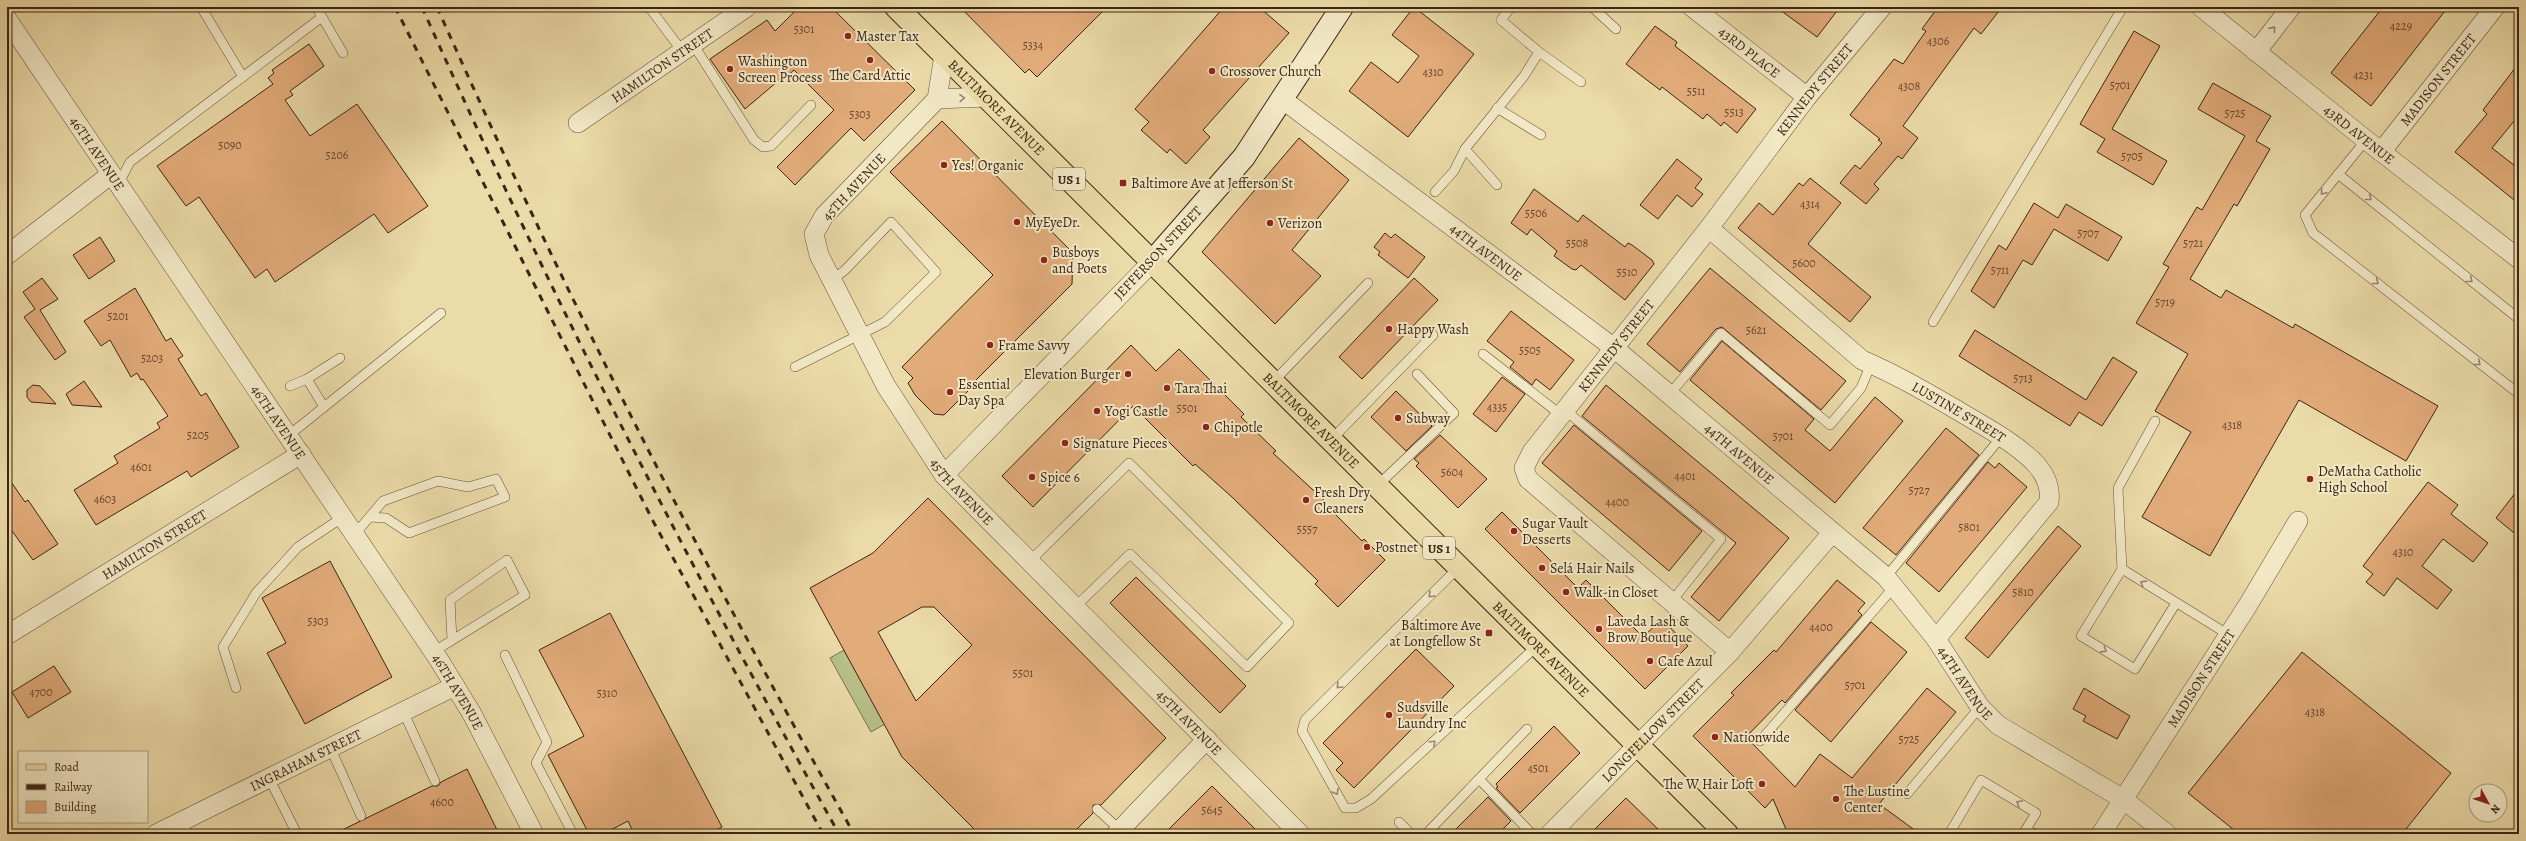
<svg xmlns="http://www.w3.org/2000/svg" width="2526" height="841" viewBox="0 0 2526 841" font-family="Alegreya,serif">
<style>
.green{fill:#b7c088;stroke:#7a724e}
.building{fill:#e2ab7a;stroke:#3d2514;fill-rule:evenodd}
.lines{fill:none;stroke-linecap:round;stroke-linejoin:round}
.lane-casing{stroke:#685239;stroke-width:10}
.street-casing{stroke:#685239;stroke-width:20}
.secondary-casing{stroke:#3d2514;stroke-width:24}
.primary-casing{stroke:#3d2514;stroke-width:24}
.lane{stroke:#f2e8c6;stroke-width:9}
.street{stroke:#f2e8c6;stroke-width:19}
.secondary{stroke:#f2e8c6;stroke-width:22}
.primary{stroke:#ebdba8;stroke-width:22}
.rail{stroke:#3d2514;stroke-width:3;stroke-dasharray:7 7;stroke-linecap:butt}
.oneway{stroke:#98866d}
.poi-dot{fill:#8f2418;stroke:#f2e8c6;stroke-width:1.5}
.labels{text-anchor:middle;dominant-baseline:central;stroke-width:4;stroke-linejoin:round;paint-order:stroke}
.number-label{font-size:12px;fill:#66462e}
.shield{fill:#f2e8c6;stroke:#736049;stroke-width:1}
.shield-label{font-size:13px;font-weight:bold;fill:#3d2514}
.poi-label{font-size:14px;fill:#3d2514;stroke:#f2e8c6;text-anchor:start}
.street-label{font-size:14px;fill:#3d2514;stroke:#f2e8c6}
</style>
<rect width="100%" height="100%" fill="#ebdba8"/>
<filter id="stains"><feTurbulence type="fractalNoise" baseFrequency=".005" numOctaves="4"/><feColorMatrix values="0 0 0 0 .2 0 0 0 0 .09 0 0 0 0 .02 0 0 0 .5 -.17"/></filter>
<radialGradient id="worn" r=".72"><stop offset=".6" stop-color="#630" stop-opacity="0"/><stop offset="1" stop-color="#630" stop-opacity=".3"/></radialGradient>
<polygon class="green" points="844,650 885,724 871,732 830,658"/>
<g class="building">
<polygon points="799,7 831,7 915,90 864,141 851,128 795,185 777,167 834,110 794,70 785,78 784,76 745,109 710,59 767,20 775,31"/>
<polygon points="960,7 1107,7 1037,77 1029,69 1025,73"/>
<polygon points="1224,7 1259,7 1289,33 1203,130 1210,137 1186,164 1170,149 1167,153 1141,130 1149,122 1135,109"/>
<polygon points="1414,7 1474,54 1408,137 1349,91 1371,62 1398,83 1419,56 1392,35"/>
<polygon points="1776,7 1840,7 1817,37"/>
<polygon points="1938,7 2002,7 1981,34 1974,28 1903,126 1918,138 1902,159 1898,156 1874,184 1879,189 1866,204 1840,183 1855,165 1860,169 1882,143 1878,140 1880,139 1850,115 1894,59 1903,64 1926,31 1922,29"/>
<polygon points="2383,7 2448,7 2371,106 2331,73"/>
<polygon points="1655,26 1677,42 1675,46 1756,109 1737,133 1724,122 1721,126 1707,114 1703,119 1662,87 1660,90 1626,64"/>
<polygon points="2134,31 2160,46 2112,129 2167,161 2153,185 2097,152 2105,139 2080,124"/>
<polygon points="309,44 324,66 290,91 293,95 285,100 310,136 357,104 428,206 388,233 374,214 275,282 267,269 255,278 199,197 186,206 157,166 273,84 268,78 274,73 272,70"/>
<polygon points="2519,63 2519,115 2492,148 2519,169 2519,204 2455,152 2487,114 2483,110"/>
<polygon points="2213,83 2271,116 2256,141 2270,149 2237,206 2234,204 2190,279 2221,298 2226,290 2293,328 2295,324 2438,406 2406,461 2299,400 2210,556 2142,517 2191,432 2155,411 2188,354 2136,323 2169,267 2163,264 2197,207 2202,210 2245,136 2198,109"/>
<polygon points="942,121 1073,253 1072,284 967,389 969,390 944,415 934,414 915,395 908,383 913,378 902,367 993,275 890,172"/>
<polygon points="1299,138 1349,180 1292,250 1321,276 1275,324 1202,252"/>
<polygon points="1677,159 1702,179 1695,188 1703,194 1692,207 1677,195 1658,219 1640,205"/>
<polygon points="1810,178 1841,203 1808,244 1871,297 1850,322 1738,228 1759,203 1773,215 1799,183 1803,186"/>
<polygon points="1534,189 1578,222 1583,215 1625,247 1628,243 1632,245 1652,260 1654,264 1625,300 1581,265 1576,270 1572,269 1554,256 1557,251 1531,229 1527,235 1511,223"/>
<polygon points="2034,203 2058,218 2066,204 2122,237 2108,261 2054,229 2032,265 2023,260 1994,308 1971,291 1999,245 2006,250"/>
<polygon points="1385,233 1391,238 1395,234 1425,257 1408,278 1378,255 1380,252 1374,247"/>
<polygon points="100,237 115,261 89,279 73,255"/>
<polygon points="1710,268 1846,381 1821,410 1722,327 1716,329 1680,372 1647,344"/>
<polygon points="42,278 58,299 40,310 66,352 55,360 24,317 35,309 23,292"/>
<polygon points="1414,278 1438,300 1362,379 1339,357"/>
<polygon points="135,288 166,341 171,338 183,356 178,359 201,396 206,393 239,447 191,477 187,471 96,525 74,490 118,463 114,456 160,428 157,423 168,416 143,379 141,380 137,373 131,377 110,340 101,346 84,321"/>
<polygon points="1511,311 1574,360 1550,390 1536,379 1532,385 1510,367 1514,362 1487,341"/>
<polygon points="1975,330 2086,400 2113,357 2137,372 2102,426 2079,412 2070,426 1959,356"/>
<polygon points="1722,341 1814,419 1805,430 1830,451 1875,397 1903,421 1835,503 1690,380"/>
<polygon points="1131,345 1156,371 1179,349 1244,414 1241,417 1276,451 1273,453 1325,501 1323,502 1362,541 1364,539 1385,560 1338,607 1315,584 1318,581 1233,498 1195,464 1193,466 1133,406 1033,507 1002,476"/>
<polygon points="1502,377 1525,394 1496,432 1473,414"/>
<polygon points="84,381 102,407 72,405 66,394"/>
<polygon points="33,385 40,386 56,404 31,402 27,397 27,390"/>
<polygon points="1606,385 1789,538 1719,621 1691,597 1736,543 1582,416"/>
<polygon points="1396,391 1432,426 1406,451 1371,417"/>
<polygon points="1574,425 1702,531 1669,571 1542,463"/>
<polygon points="1946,428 1979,455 1896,555 1863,528"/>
<polygon points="1440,435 1487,479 1458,508 1416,466 1419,463 1414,459"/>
<polygon points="1988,462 1995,468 1999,463 2027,487 1939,592 1906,563"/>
<polygon points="7,476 25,502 28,500 58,544 33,560 7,524"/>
<polygon points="2428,482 2458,505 2451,514 2488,543 2473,562 2443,539 2422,566 2452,590 2437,609 2397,578 2384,596 2366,582 2373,574 2363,566"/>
<polygon points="2519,488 2519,537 2496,518"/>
<path d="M928,498L1166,738L1101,805H1093V813L1072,834H979L902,757L810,588L873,553ZM922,607H934L972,645L916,701L878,632Z"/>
<polygon points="1502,512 1578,588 1586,580 1643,637 1662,619 1688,646 1645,689 1485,529"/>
<polygon points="2058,526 2081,546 1988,658 1965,638"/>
<polygon points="330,561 392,677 305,724 267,653 286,643 262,598"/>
<polygon points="1136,577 1246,686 1220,713 1110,603"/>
<polygon points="1837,580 1865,603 1858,611 1862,615 1785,703 1782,700 1746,737 1795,787 1820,754 1852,778 1927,688 1956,712 1879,804 1920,834 1788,834 1773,799 1765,808 1693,736 1734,695 1731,693 1774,650 1776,652"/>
<polygon points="610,613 722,827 709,834 634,834 628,821 603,834 589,834 548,755 584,736 539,650"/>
<polygon points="1871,622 1907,652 1831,742 1795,710"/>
<polygon points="1416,649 1454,686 1354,788 1336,770 1343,763 1323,743"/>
<polygon points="2302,652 2451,773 2402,834 2239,834 2188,793"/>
<polygon points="54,666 71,692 28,718 12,692"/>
<polygon points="2084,688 2130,716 2117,739 2083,721 2086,716 2073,709"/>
<polygon points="1554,726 1580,753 1520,813 1496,788 1498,787 1496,784"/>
<polygon points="467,769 499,834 334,834 432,786 438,786 441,782"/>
<polygon points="1212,786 1260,834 1164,834"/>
<polygon points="1488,797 1511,821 1498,834 1451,834"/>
<polygon points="1626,798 1663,834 1590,834"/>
</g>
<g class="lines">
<g class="lane-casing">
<g id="lane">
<polyline points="201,7 243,77"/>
<polyline points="316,7 322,17"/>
<polyline points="649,7 682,51"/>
<polyline points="1592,7 1616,29"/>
<polyline points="693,44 754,140 763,147 771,146 811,105"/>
<polyline points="1539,52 1581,82"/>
<polyline points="1497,108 1541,135"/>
<polyline points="2366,140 2305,215 2313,233 2519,394"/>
<polyline points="1465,149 1497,185"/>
<polyline points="2338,174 2519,319"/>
<polyline points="118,185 130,162 322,17 343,53"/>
<polyline points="1435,192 1454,171 1465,149 1524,76 1539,52 1501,20 1511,7"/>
<polyline points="1933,322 2123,7"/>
<polyline points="1483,354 1561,415"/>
<polyline points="795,367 885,322 936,272 891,222 845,270 832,280"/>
<polyline points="307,379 324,407"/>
<polyline points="1273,382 1368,283"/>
<polyline points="290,386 307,379 340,358"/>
<polyline points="1669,395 1721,333 1830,425 1861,388 1871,364"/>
<polyline points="1565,410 1721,539 1672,601"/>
<polyline points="288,436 441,313"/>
<polyline points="1331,440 1433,335"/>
<polyline points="1377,486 1454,413 1417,374"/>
<polyline points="355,534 383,501 438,481 468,487 496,479 505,497 409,533 386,518 370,517"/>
<polyline points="1030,561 1129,463 1289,623 1247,667 1130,554 1076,606"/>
<polyline points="1459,567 1305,720 1302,731 1345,808 1356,808 1371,799 1538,645"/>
<polyline points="2122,569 2118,488 2155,421"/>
<polyline points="1886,577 2002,436"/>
<polyline points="2176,603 2135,669 2081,636 2122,569 2229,635"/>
<polyline points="433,652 525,595 507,560 450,600 452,640"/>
<polyline points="505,655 547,742 536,763 573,834"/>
<polyline points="236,688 223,647 256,593 298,547 343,517"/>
<polyline points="403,711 435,781"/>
<polyline points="1760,741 1894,587"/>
<polyline points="330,747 361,816"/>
<polyline points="269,778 297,834"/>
<polyline points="1480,780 1532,834"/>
<polyline points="1907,794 1980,707"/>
<polyline points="1097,809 1120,830"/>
<polyline points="182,821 188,834"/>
<polyline points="1399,822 1411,834"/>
<polyline points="2026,830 2036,834"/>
<polyline points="1426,834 1527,729"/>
<polyline points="1949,834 1981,780 2036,813 2023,834"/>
</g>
</g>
<g class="street-casing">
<g id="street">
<path id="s1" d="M1692,7L1807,97"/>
<path id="s2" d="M2201,7L2366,140L2519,259"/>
<path id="s3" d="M7,19L439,660L472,714L534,834"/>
<polyline points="2256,52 2291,7"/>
<path id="s4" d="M944,55L937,99L824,216L814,234L819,255L886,386L944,475L1300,834"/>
<polyline points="937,99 986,97"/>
<path id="s5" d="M1282,99L1614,348L1886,577L1936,639L1980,707L1998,725L2123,799L2167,834"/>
<path id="s6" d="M578,123L747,7"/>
<path id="s7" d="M2381,152L2495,7"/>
<path id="s8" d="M1709,228L1862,360C1895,374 1926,392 1957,410C1983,426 2011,440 2033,461C2045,473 2051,486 2049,502L1936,639"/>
<polyline points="7,255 110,175"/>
<polyline points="944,475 1152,262"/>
<path id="s9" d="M7,635L301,454"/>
<path id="s10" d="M1730,652L1528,479L1524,468L1532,452L1709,228L1807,97L1882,7"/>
<path id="s11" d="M156,834L455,686"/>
<polyline points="1116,834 1207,739"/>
<path id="s12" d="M1550,834L1730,652L1832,533"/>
<path id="s13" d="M2101,834L2248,605L2298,521"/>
</g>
</g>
<g class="secondary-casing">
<polyline id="secondary" points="1152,262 1244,157 1342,7"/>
</g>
<g class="primary-casing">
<g id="primary">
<path id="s14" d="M896,7L1727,834"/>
</g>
</g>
<use href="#lane" class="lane"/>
<use href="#street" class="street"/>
<use href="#secondary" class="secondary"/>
<use href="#primary" class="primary"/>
<g class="rail">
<polyline points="395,7 653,521 823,834"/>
<path d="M422,7C547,289 689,565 839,834"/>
<path d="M437,7C562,289 703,565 854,834"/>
</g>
</g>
<defs><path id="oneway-chevron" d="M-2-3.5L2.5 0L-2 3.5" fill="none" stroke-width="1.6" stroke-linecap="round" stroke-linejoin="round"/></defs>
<g class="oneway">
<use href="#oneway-chevron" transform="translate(2273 29) rotate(-51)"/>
<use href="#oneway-chevron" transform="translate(962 98) rotate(-2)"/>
<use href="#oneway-chevron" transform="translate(2323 192) rotate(130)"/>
<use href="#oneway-chevron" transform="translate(2369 198) rotate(39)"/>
<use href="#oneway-chevron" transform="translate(2470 280) rotate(39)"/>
<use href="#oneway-chevron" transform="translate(2376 282) rotate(38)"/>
<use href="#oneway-chevron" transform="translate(2478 363) rotate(38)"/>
<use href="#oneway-chevron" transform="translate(2143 583) rotate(-148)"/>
<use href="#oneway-chevron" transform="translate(1431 595) rotate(135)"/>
<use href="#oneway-chevron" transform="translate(2104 650) rotate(32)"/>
<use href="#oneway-chevron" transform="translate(1339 686) rotate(135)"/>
<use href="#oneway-chevron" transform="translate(1433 743) rotate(-43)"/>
<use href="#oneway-chevron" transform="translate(1336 792) rotate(61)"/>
<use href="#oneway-chevron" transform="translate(2019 803) rotate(-149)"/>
</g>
<g class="poi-dot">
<circle cx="848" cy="36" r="4"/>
<circle cx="870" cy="60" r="4"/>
<circle cx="730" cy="69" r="4"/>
<circle cx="1212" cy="71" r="4"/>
<circle cx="944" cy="165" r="4"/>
<rect x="1119" y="179" width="8" height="8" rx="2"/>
<circle cx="1017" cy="222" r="4"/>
<circle cx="1270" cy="223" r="4"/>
<circle cx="1044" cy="260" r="4"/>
<circle cx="1389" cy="329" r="4"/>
<circle cx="990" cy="345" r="4"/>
<circle cx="1128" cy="374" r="4"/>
<circle cx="1167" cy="388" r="4"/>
<circle cx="950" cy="392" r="4"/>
<circle cx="1097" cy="411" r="4"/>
<circle cx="1398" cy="418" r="4"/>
<circle cx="1206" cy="427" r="4"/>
<circle cx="1065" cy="443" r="4"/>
<circle cx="1032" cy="477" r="4"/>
<circle cx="2310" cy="479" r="4"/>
<circle cx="1306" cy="500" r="4"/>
<circle cx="1514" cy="531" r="4"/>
<circle cx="1367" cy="547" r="4"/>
<circle cx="1542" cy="568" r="4"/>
<circle cx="1566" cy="592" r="4"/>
<circle cx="1599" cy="629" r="4"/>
<rect x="1485" y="629" width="8" height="8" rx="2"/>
<circle cx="1650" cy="661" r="4"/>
<circle cx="1389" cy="715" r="4"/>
<circle cx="1715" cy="737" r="4"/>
<circle cx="1762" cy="784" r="4"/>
<circle cx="1836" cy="799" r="4"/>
</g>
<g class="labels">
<g class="number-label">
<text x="2401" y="26">4229</text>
<text x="804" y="29">5301</text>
<text x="1938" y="41">4306</text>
<text x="1033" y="45">5334</text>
<text x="1433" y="72">4310</text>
<text x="2363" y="75">4231</text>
<text x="2120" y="85">5701</text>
<text x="1909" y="86">4308</text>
<text x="1696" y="91">5511</text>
<text x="1734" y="112">5513</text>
<text x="2235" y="113">5725</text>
<text x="860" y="114">5303</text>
<text x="230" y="145">5090</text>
<text x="337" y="155">5206</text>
<text x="2132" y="156">5705</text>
<text x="1810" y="204">4314</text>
<text x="1536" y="213">5506</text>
<text x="2088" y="233">5707</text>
<text x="1577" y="243">5508</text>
<text x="2193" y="243">5721</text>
<text x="1804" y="263">5600</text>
<text x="2000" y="270">5711</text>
<text x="1627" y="272">5510</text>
<text x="2165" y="302">5719</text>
<text x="118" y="316">5201</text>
<text x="1756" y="330">5621</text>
<text x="1530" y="350">5505</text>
<text x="152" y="358">5203</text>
<text x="2023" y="378">5713</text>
<text x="1497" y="407">4335</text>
<text x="1187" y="408">5501</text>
<text x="2232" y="425">4318</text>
<text x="198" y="435">5205</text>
<text x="1783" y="436">5701</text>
<text x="141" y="467">4601</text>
<text x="1452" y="472">5604</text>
<text x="1685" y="476">4401</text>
<text x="1919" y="490">5727</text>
<text x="105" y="499">4603</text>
<text x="1617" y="502">4400</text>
<text x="1969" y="527">5801</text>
<text x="1307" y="529">5557</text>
<text x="2403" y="552">4310</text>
<text x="2023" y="592">5810</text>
<text x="318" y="621">5303</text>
<text x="1821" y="627">4400</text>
<text x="1023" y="673">5501</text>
<text x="1855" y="685">5701</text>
<text x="41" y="692">4700</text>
<text x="607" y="693">5310</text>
<text x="2315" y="712">4318</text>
<text x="1909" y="739">5725</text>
<text x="1538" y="768">4501</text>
<text x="442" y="802">4600</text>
<text x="1212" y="810">5645</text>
</g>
<g class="shield">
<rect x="1053" y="168" width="32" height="22" rx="3"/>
<rect x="1423" y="537" width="32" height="22" rx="3"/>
</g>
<g class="shield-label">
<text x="1069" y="179">US 1</text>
<text x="1439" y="548">US 1</text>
</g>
<g class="poi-label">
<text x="856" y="36">Master Tax</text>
<text x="738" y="61">Washington<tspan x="738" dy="16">Screen Process</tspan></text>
<text x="1220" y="71">Crossover Church</text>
<text x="870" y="75" text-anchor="middle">The Card Attic</text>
<text x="952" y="165">Yes! Organic</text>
<text x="1131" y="183">Baltimore Ave at Jefferson St</text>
<text x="1025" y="222">MyEyeDr.</text>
<text x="1278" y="223">Verizon</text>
<text x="1052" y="252">Busboys<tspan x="1052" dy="16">and Poets</tspan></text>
<text x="1397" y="329">Happy Wash</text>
<text x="998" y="345">Frame Savvy</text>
<text x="1120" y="374" text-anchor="end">Elevation Burger</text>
<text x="958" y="384">Essential<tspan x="958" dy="16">Day Spa</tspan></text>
<text x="1175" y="388">Tara Thai</text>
<text x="1105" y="411">Yogi Castle</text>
<text x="1406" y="418">Subway</text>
<text x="1214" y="427">Chipotle</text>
<text x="1073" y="443">Signature Pieces</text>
<text x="2318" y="471">DeMatha Catholic<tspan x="2318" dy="16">High School</tspan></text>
<text x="1040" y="477">Spice 6</text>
<text x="1314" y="492">Fresh Dry<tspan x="1314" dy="16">Cleaners</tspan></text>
<text x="1522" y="523">Sugar Vault<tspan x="1522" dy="16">Desserts</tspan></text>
<text x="1375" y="547">Postnet</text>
<text x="1550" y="568">Selá Hair Nails</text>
<text x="1574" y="592">Walk-in Closet</text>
<text x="1607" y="621">Laveda Lash &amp;<tspan x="1607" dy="16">Brow Boutique</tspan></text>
<text x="1481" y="625" text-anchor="end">Baltimore Ave<tspan x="1481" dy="16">at Longfellow St</tspan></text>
<text x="1658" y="661">Cafe Azul</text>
<text x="1397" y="707">Sudsville<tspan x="1397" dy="16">Laundry Inc</tspan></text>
<text x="1723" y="737">Nationwide</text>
<text x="1754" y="784" text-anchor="end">The W Hair Loft</text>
<text x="1844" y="791">The Lustine<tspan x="1844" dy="16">Center</tspan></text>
</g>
<g class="street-label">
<text stroke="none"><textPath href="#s1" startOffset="73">43RD PLACE</textPath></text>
<text stroke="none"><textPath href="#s6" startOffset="102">HAMILTON STREET</textPath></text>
<text stroke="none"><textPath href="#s7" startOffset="92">MADISON STREET</textPath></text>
<text stroke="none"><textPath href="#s10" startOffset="755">KENNEDY STREET</textPath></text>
<text stroke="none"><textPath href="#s14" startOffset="142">BALTIMORE AVENUE</textPath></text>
<text stroke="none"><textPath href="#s2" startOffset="203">43RD AVENUE</textPath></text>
<text stroke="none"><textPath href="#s3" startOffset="162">46TH AVENUE</textPath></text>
<text transform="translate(854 187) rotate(-47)">45TH AVENUE</text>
<text stroke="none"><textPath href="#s5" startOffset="255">44TH AVENUE</textPath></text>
<text transform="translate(1158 253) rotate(-47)">JEFFERSON STREET</text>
<text stroke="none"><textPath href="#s10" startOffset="431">KENNEDY STREET</textPath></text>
<text stroke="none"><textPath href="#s8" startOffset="312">LUSTINE STREET</textPath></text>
<text stroke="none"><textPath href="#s14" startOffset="586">BALTIMORE AVENUE</textPath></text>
<text stroke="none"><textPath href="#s3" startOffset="486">46TH AVENUE</textPath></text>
<text stroke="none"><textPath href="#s5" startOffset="579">44TH AVENUE</textPath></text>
<text stroke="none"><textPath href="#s4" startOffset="527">45TH AVENUE</textPath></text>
<text stroke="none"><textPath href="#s9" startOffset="173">HAMILTON STREET</textPath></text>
<text stroke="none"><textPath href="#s14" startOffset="910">BALTIMORE AVENUE</textPath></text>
<text stroke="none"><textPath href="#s13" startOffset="185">MADISON STREET</textPath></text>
<text stroke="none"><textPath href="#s5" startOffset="903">44TH AVENUE</textPath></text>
<text stroke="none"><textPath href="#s3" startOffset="810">46TH AVENUE</textPath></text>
<text stroke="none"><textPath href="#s4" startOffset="851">45TH AVENUE</textPath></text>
<text stroke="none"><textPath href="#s12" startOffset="146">LONGFELLOW STREET</textPath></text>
<text stroke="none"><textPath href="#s11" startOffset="167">INGRAHAM STREET</textPath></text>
</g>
</g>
<rect width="2526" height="841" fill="none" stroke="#ebdba8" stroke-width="24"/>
<rect x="8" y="8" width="2510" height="825" fill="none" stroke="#3d2514" stroke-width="2"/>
<rect x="12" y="12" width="2502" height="817" fill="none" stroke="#3d2514"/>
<rect x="18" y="751" width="130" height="72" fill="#f2e8c6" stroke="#aa9a7f"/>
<rect x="26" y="764" width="20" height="6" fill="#ebdba8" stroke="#aa9a7f"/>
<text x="54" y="771" font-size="12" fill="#3d2514">Road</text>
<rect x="26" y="784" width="20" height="6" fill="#3d2514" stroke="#aa9a7f"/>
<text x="54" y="791" font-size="12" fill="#3d2514">Railway</text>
<rect x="26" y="801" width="20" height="12" fill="#e2ab7a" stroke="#aa9a7f"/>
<text x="54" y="811" font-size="12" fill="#3d2514">Building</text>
<g transform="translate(2488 803) rotate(130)"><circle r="19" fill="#f2e8c6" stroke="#aa9a7f"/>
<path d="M0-3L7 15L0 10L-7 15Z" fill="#8f2418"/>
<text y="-6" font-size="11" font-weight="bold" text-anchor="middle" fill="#3d2514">N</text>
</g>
<rect width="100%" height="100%" filter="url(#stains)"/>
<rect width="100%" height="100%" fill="url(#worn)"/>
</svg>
